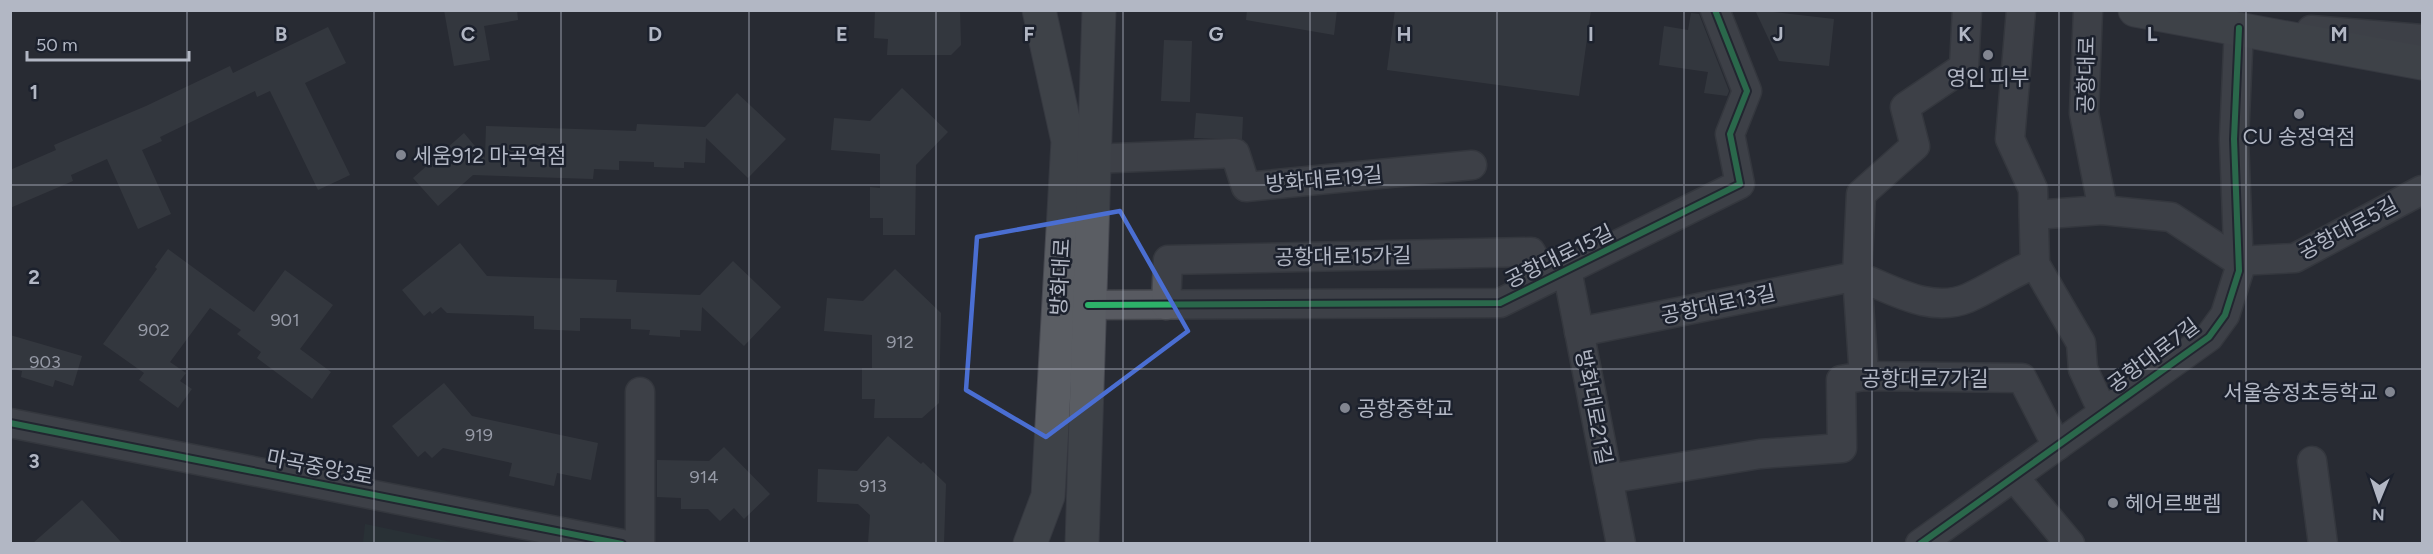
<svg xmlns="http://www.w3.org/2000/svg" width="2433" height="554" viewBox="0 0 2433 554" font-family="Figtree,'Noto Sans KR',sans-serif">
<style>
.green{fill:#2a383b}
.building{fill:#42454c}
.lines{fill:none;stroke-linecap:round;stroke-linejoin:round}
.minor-casing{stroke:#44464c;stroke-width:31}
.major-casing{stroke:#464850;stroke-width:35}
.minor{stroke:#585a61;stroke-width:28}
.major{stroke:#5a5d63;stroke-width:33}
.cycleway-casing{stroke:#1c212d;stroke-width:10}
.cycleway{stroke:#2db169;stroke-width:6}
.marked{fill:none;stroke:#4a6ed2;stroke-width:4.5;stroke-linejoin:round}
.grid{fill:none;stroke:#b2b7c4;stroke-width:1.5;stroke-opacity:0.55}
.poi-dot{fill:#828691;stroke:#1c212d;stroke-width:2}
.labels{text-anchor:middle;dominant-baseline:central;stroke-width:5;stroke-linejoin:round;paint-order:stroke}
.number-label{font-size:18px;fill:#969aa6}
.street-label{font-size:21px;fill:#b2b7c4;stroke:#1c212d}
.poi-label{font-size:21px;fill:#b2b7c4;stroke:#1c212d;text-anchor:start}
.grid-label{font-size:20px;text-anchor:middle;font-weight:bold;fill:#b2b7c4;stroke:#1c212d;stroke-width:5;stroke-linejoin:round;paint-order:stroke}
</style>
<rect width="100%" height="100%" fill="#282b33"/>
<polygon class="green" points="365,524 456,543 363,543"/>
<g class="building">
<polygon points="444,10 517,10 518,20 484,26 490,60 454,66"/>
<polygon points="875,10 960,10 961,45 951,55 887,55 888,39 874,38"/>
<polygon points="1247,10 1337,10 1334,35 1246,20"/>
<polygon points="1395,10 1591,10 1579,96 1387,70"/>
<polygon points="1755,10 1834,19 1829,66 1779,61"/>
<polygon points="1691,13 1699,14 1729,91 1727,96 1704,93 1708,72 1659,65 1664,26 1688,30"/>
<polygon points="328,27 346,63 305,83 350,175 318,190 270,91 257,97 255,91 160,137 162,141 142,150 171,214 138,229 107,159 71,175 73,181 10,208 10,170 56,150 54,145 146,106 230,66 233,73"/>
<polygon points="1164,40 1192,41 1190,102 1161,101"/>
<polygon points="902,88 948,132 916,165 915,235 883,235 883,218 870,218 870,187 880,188 880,154 831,150 834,118 870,121"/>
<polygon points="737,93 786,139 748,178 706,138 705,163 684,162 684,168 654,167 654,162 619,161 619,170 594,169 593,179 473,175 438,206 413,178 464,133 485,158 486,126 636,131 637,124 705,127"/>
<polygon points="1196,113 1243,117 1242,139 1194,138"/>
<polygon points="460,243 487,276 617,280 616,292 700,295 733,261 781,307 744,346 702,307 701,331 680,330 680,337 649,335 650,330 631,329 631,319 580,318 580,331 534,329 534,316 447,313 441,307 432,314 430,311 424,316 402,290"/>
<polygon points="168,249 254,312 285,270 333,305 300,349 331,372 312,399 257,358 261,352 237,334 241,330 210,308 170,362 186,373 180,381 192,389 178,408 139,380 144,373 103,344 157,269 155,267"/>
<polygon points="895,269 941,313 939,403 922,418 874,418 875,399 862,399 862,368 872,368 872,335 824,331 827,298 863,301"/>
<polygon points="10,335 82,356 73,386 55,380 53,387 21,377 22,371 10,368"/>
<polygon points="444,383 472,416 598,443 591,480 557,473 554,486 509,476 512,463 443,448 432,458 425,451 418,457 392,426"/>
<polygon points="888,436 921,464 923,462 946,484 944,543 868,543 870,515 858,504 817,502 818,469 857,471"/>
<polygon points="724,447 770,494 744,519 734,508 720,521 708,509 681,509 681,498 657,497 657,460 709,461"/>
<polygon points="82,500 122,543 33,543"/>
</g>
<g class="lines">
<g class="minor-casing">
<g id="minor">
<polyline points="2021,10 2010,139 2033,189 2035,264 2081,343 2083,369 2103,412"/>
<polyline points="2088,10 2084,113 2103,210"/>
<polyline points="2311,30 2422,39"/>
<polyline points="1092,159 1235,153 1246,187 1472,165"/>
<polyline points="2034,215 2102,210 2171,217 2238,261 2295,258 2422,190"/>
<polyline points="1567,270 1621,544"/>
<polyline points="1088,305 1500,303 1740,184 1730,134 1747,91 1715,10"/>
<polyline points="1166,305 1168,260 1531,252 1546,280"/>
<polyline points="1579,332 1857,276 1861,194 1915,146 1905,107 1964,67 1967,10"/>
<path d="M1864,376L1857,276C1892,289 1930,314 1968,298C1991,288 2011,273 2035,264"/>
<polyline points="640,392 640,544"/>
<polyline points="10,423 622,544"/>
<polyline points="2312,461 2323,544"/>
<polyline points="2014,477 2070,544"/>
<polyline points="1608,479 1760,454 1842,448 1841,380 1864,376 2022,378 2057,446"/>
<polyline points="1920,544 2209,337 2225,315 2239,271 2234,139 2239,28"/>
</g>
</g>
<g class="major-casing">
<g id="major">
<polyline points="2135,10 2422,63"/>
<polyline points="1030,544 1048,496 1068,141 1039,10"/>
<polyline points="1082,544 1099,10"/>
</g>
</g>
<use href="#minor" class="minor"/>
<use href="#major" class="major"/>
<g class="cycleway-casing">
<g id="cycleway">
<polyline points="1088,305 1500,303 1740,184 1730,134 1747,91 1715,10"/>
<polyline points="10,423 622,544"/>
<polyline points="1920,544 2209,337 2225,315 2239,271 2234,139 2239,28"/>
</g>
</g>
<use href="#cycleway" class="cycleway"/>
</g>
<path d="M0 0H2433V554H0ZM1120,211L1188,331L1046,437L966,390L977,237Z" fill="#282b33" fill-opacity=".55" fill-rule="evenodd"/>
<path class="marked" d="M1120,211L1188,331L1046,437L966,390L977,237Z"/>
<path class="grid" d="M187,10V544M374,10V544M561,10V544M749,10V544M936,10V544M1123,10V544M1310,10V544M1497,10V544M1684,10V544M1872,10V544M2059,10V544M2246,10V544M10,185H2422M10,369H2422"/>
<g class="poi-dot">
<circle cx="1988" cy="55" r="6"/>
<circle cx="2299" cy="114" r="6"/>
<circle cx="401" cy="155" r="6"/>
<circle cx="2390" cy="392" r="6"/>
<circle cx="1345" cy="408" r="6"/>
<circle cx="2113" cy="503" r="6"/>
</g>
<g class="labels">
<g class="number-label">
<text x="285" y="320">901</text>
<text x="154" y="330">902</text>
<text x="900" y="342">912</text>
<text x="45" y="362">903</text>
<text x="479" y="435">919</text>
<text x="704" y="477">914</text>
<text x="873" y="486">913</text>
</g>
<g class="street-label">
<text transform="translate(2086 75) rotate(-89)">공항대로</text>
<text transform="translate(1324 179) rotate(-5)">방화대로19길</text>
<text transform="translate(2348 228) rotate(-28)">공항대로5길</text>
<text transform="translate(1343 256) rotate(-1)">공항대로15가길</text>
<text transform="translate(1559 256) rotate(-26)">공항대로15길</text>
<text transform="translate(1060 277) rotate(-87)">방화대로</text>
<text transform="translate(1718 304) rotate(-12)">공항대로13길</text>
<text transform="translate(2153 355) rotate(-37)">공항대로7길</text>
<text x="1925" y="378">공항대로7가길</text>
<text transform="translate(1594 407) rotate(79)">방화대로21길</text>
<text transform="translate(320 467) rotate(11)">마곡중앙3로</text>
</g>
<g class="poi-label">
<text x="1988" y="77" text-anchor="middle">영인 피부</text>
<text x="2299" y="136" text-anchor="middle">CU 송정역점</text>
<text x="413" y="155">세움912 마곡역점</text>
<text x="2378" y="392" text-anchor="end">서울송정초등학교</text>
<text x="1357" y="408">공항중학교</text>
<text x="2125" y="503">헤어르뽀렘</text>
</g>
</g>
<g class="grid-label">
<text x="281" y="41">B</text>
<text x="468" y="41">C</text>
<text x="655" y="41">D</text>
<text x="842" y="41">E</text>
<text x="1029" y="41">F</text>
<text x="1216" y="41">G</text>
<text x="1404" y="41">H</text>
<text x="1591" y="41">I</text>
<text x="1778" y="41">J</text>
<text x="1965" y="41">K</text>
<text x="2152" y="41">L</text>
<text x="2339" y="41">M</text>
<text x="34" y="99">1</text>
<text x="34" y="284">2</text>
<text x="34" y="468">3</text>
</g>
<rect width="2433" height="554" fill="none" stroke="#b2b7c4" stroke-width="24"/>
<g transform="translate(2379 500) rotate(182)" stroke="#1c212d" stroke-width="4.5" paint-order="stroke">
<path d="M0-4.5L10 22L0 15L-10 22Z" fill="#b2b7c4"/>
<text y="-9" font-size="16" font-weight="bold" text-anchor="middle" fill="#b2b7c4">N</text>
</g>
<path d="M27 51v9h162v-9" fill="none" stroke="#b2b7c4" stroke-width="3"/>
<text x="36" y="51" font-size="18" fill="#b2b7c4" stroke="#1c212d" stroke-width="4.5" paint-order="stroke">50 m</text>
</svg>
